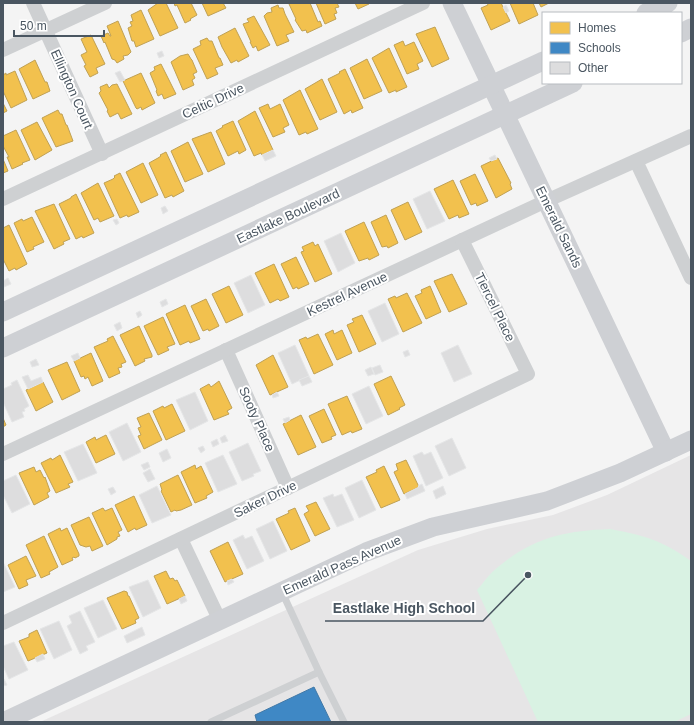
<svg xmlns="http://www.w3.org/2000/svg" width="694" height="725" viewBox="0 0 694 725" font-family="Helvetica,sans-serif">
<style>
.education{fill:#e6e5e6}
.green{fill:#d9f2e3}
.homes{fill:#f2c14e;stroke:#c0a154}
.schools{fill:#3f88c5;stroke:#4279a7}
.building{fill:#ddddde;stroke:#e5e6e7}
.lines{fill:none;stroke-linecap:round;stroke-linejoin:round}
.lane{stroke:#ced0d2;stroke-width:7}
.street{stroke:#ced0d2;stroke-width:14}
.secondary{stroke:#ced0d4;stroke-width:19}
.labels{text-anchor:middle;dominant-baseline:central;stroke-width:4;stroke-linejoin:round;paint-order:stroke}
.street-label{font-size:13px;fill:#4a5661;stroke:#fff}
.leader{fill:none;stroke:#4a5661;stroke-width:1.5}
.callout-dot{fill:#4a5661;stroke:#fff;stroke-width:1.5}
.callout-label{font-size:14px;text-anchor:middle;font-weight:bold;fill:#4a5661;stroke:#fff;stroke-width:4;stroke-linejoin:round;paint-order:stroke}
</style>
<rect width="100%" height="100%" fill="#f4f4f4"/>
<polygon class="education" points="691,455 691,722 40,722 418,550 487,529 553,515 607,495"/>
<path class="green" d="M610,529C643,535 664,541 691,561V714L674,722H538L477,590C484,582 490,573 498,567C534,537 565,531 610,529Z"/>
<g class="homes">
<polygon points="158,3 166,3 178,28 160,36 148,10"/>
<polygon points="174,3 191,3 197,15 190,19 191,20 185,23 177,5 175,6"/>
<polygon points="202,3 223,3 226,8 208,16"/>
<polygon points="291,3 310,3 318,22 320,21 322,26 307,33 306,30 302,31 295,20 296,19 289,4"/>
<polygon points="316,3 337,3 339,7 335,8 337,13 334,14 336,19 325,24"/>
<polygon points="355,3 369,3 369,4 358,9"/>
<polygon points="487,3 501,3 510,21 491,30 481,8 488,5"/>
<polygon points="510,3 533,3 538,15 519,24"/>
<polygon points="539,3 549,3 541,7"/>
<polygon points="278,5 279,8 283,8 285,14 294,32 286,35 289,41 277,46 264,16 267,13 272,12 271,8"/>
<polygon points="141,10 154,39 136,47 134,41 132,41 128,28 132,26 130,22 133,21 131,15"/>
<polygon points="254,16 270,45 258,51 256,46 253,48 250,42 251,42 243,24 249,22 247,19"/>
<polygon points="118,21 131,52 128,55 123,56 124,59 117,63 115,60 112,59 105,42 104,43 101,36 108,33 110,36 111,36 107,26"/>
<polygon points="435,27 449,59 432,67 416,34"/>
<polygon points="235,28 249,56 238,62 237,60 231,63 222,47 218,37"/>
<polygon points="91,35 105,64 96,68 98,73 90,77 84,66 86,65 81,55 87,52 81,39"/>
<polygon points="207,38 209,41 212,41 219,58 220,58 223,65 215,68 218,74 207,79 193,49 201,45 200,41"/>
<polygon points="403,41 405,46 414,42 423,61 417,64 419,69 407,74 394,45"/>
<polygon points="389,48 407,87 396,92 396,90 389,93 372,58"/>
<polygon points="188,54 191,59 192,60 197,72 193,74 195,78 192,80 194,85 183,90 171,62 180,56"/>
<polygon points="367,59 382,91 364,99 350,68"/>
<polygon points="35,60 45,82 47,82 50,91 33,99 19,69"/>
<polygon points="161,64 176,94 164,99 162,94 158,96 156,91 157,90 150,73 155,70 154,67"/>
<polygon points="345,69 363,108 352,113 351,110 344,114 328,79 340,73 339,72"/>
<polygon points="15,71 27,100 11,108 3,91 3,75 6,73 6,75"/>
<polygon points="141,73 155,103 142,110 141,107 137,109 136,108 123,81"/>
<polygon points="322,79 337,112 320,120 305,89"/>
<polygon points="107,84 109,88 112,85 117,84 132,114 121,119 118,113 110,117 107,111 108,110 99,93 101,91 100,87"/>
<polygon points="300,90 318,129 307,134 306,132 299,135 283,100"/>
<polygon points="3,103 7,111 3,113"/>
<polygon points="268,104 270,109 280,104 289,125 283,128 285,132 273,137 259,108"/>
<polygon points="58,110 60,114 62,114 66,125 67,125 73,141 56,147 42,118"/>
<polygon points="255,111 273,150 262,155 261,153 254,156 238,121"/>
<polygon points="233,121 246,150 239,154 238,151 228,156 216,131 223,127 222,126"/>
<polygon points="37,122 52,150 35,160 21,130"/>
<polygon points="16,130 30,160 22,163 23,164 12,169 7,157 9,157 3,146 3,136"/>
<polygon points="211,132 225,164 208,172 192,139"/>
<polygon points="188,142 203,174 185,182 171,151"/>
<polygon points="166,152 184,191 173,197 172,195 165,198 149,163 158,158 161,156 160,155"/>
<polygon points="498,158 511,183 510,184 512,189 496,198 481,166"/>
<polygon points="3,159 8,171 3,173"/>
<polygon points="143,163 158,195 141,203 126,172"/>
<polygon points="120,173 139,212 128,217 127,215 120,218 104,183 113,179 115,177 114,176"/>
<polygon points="475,174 488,201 477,206 476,203 471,205 460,181"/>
<polygon points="453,180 469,214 459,218 458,215 449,219 434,189"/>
<polygon points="98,183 114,216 100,222 98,218 94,220 81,193"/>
<polygon points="76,194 94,233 83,238 82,236 76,239 59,204 71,198 71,197"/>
<polygon points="408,202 422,232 405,240 391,210"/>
<polygon points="54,204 70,239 63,242 64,244 54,249 35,211"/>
<polygon points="386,215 398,243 388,248 387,246 382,247 371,222"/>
<polygon points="32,217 44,242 33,247 34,249 27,252 14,223 22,219 23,221"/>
<polygon points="364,222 379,255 369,260 368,258 359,261 345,231"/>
<polygon points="9,225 27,264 16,270 15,268 9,271 3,259 3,228"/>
<polygon points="313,242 315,246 318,244 332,274 315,282 301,252 304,251 302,247"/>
<polygon points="296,257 309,284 298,289 297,287 293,289 281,264"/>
<polygon points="274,264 289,297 280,301 278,299 270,303 255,273"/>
<polygon points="452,274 467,304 449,312 434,281"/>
<polygon points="229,286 243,315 226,323 212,294"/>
<polygon points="430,286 441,312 426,319 415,296 422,293 421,290"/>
<polygon points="407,293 422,323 403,332 388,299 395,296 396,298"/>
<polygon points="206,299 219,326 209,331 208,329 203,331 191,306"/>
<polygon points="185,305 200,339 190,343 189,341 180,345 166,314"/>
<polygon points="362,315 376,344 359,352 347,325 354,322 352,319"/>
<polygon points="163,317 175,344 167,347 169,350 158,355 144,326"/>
<polygon points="139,326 152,355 152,357 144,359 145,361 135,366 120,335"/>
<polygon points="333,330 334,334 342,330 352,353 337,360 325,334"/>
<polygon points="318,334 333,365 314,374 299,340 306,337 307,339"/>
<polygon points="113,336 126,362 121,364 122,367 118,368 120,373 109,378 94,347 108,341 107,339"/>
<polygon points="91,353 103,381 92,386 88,377 85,379 84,376 81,377 74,361"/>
<polygon points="273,355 288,387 270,395 256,365"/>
<polygon points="67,362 80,391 62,400 48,370"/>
<polygon points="391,376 405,405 399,408 400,409 388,415 374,384"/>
<polygon points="219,381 232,408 227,411 229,414 214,420 200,389 209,384 211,387"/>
<polygon points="43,382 53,402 36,411 26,390"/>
<polygon points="347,396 362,429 352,433 351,431 342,435 328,404"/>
<polygon points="172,404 185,431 166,440 153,411 163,406 164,408"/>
<polygon points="324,409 336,435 331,437 332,439 322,443 309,416"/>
<polygon points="149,413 162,440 144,449 138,436 141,435 138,428 141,427 137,418"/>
<polygon points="301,415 316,447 298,455 283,424"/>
<polygon points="3,418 6,425 3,427"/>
<polygon points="106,435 115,454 96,463 86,442 95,437 96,440"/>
<polygon points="60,455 73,482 68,484 70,487 56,493 41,463 51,458 52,460"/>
<polygon points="406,460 419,487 404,494 394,472 398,470 396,464"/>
<polygon points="195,465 196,469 201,466 213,492 206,496 207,498 195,503 181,472"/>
<polygon points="384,466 400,500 381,508 366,477 377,472 376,470"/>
<polygon points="34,467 36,472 40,470 44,478 45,477 50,491 47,493 49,497 34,505 19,473"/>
<polygon points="178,475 192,505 181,510 176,511 175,510 171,512 161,491 162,490 160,484"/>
<polygon points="134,496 147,525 136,530 135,528 128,532 115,505"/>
<polygon points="316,502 330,529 315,536 304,514 309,511 306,506"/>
<polygon points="103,508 105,511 112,508 122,530 118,532 120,536 117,537 117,539 107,545 92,513"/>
<polygon points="295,508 310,541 291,550 276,519 289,513 288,511"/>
<polygon points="89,517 103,546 92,551 90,546 86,547 80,545 71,525"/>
<polygon points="60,528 61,531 67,528 79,554 79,556 75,558 74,557 72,558 73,560 62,565 48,534"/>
<polygon points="44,536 58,567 49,572 50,574 41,578 26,545"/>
<polygon points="228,542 243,574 225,582 210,551"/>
<polygon points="26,556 36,576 26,580 28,585 19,589 8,565"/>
<polygon points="166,571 170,579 173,578 175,581 177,580 185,596 167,604 154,576"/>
<polygon points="124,591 127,592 128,596 129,596 139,618 135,620 136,623 122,629 107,598"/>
<polygon points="37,630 47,653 28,661 19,641 29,637 29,634"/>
</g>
<polygon class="schools" points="314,687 331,722 257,722 255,715"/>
<g class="building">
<polygon points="506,5 509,11 506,13 503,7"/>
<polygon points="162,51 164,56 159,58 157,53"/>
<polygon points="120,71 125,80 120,82 115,73"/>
<polygon points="273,150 276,156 265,161 262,155"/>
<polygon points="495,155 497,159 491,161 489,158"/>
<polygon points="430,191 445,221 427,229 413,199"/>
<polygon points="165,206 168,211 163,214 161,208"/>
<polygon points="117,219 119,223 116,225 113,220"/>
<polygon points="341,233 355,263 338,272 324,241"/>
<polygon points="251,275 265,305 248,313 234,283"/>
<polygon points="8,278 11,284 4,287 3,281"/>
<polygon points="166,299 168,304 162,307 160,302"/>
<polygon points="385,303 399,334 382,342 368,311"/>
<polygon points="140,311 142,315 138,318 136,313"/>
<polygon points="120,322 122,328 117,331 114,325"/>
<polygon points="295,345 309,376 292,384 278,353"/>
<polygon points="458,345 472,374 454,382 441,353"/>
<polygon points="408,350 410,355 405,357 403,352"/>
<polygon points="78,353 80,358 74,361 71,356"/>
<polygon points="36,359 39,365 32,367 30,362"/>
<polygon points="380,365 383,372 375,375 372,368"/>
<polygon points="371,367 374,374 368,376 365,370"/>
<polygon points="28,375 31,381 41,377 43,382 28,389 22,377"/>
<polygon points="309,376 312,382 302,386 299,380"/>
<polygon points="17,380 29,406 24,409 25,411 22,412 24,417 12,422 3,402 3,389 12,385 11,383"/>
<polygon points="369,386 383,416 366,424 352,394"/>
<polygon points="195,392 208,421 190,430 176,400"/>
<polygon points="277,392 279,396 273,398 272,395"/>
<polygon points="289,417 290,420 285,423 283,419"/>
<polygon points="127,423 141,452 123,461 109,432"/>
<polygon points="225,435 228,441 222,443 220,438"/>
<polygon points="452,438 466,468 449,476 435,446"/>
<polygon points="217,439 219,444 213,447 211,442"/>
<polygon points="248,443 261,471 253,474 254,476 242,481 229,452"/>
<polygon points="83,444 97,473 78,481 64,452"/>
<polygon points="203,446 205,450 201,453 198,448"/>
<polygon points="167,449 171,458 163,462 159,453"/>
<polygon points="422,452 424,455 431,452 443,478 426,486 413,456"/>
<polygon points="223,455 237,484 218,492 205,463"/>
<polygon points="148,462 150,467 144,470 141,465"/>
<polygon points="150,469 155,479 148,482 143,473"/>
<polygon points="16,475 30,504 12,513 3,495 3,481"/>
<polygon points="362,480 376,510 359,518 345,488"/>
<polygon points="422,484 425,491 407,499 405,494 419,487 418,486"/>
<polygon points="157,486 171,515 152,523 139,495"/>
<polygon points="443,486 446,494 436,499 433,491"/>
<polygon points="113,487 116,492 111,495 108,489"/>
<polygon points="333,494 334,497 342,494 354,520 337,527 323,498"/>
<polygon points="273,521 287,551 270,559 256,529"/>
<polygon points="243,535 245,539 252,536 264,561 247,569 233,540"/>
<polygon points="3,562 15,587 3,592"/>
<polygon points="232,579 234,582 228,585 227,581"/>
<polygon points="148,580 161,608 143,617 129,587"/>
<polygon points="185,596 187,601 181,604 179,599"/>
<polygon points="103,600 117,629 98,638 84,608"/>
<polygon points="80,611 95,642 86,646 88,650 80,654 67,626 72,623 69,616"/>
<polygon points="59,621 72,650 54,659 40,629"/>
<polygon points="142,627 145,635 127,643 124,636"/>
<polygon points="14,642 28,670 9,679 3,666 3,646"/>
<polygon points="43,654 45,659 37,662 35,658"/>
<polygon points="4,679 7,685 3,686 3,680"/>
</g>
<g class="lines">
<g class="lane">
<polyline points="319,672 344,722"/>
<polyline points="211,722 319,672 282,592"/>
</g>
<g class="street">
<polyline points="33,3 102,154"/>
<polyline points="3,50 105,3"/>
<polyline points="636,161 691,278"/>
<polyline points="3,199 423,3"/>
<polyline points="226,350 288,488"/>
<polyline points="3,454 546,201 691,136"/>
<polyline points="181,539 220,621"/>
<polyline points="3,623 528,374 462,240"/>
</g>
<g class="secondary">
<polyline points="452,3 666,452"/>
<polyline points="646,13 668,3"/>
<polyline points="681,33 691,28"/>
<polyline points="3,312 543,61"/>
<polyline points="3,348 573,83"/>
<polyline points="3,722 366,552 433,527 547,501 620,473 691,440"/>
</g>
</g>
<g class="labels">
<g class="street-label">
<text transform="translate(72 89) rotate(66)">Ellington Court</text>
<text transform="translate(213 101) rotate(-25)">Celtic Drive</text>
<text transform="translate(288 216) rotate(-25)">Eastlake Boulevard</text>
<text transform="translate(559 227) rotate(64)">Emerald Sands</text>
<text transform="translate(347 294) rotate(-25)">Kestrel Avenue</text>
<text transform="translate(495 307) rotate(64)">Tiercel Place</text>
<text transform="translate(257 419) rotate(66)">Sooty Place</text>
<text transform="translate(265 499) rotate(-26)">Saker Drive</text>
<text transform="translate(342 565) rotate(-24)">Emerald Pass Avenue</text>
</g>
</g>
<path class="leader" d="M528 575L483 621H325"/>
<circle class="callout-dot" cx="528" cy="575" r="4"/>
<g class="callout-label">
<text x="404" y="613">Eastlake High School</text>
</g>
<rect width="694" height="725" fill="none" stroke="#4a5661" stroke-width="8"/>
<rect x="542" y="12" width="140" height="72" fill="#ffffff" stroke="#b7bbc0"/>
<rect x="550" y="22" width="20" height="12" fill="#f2c14e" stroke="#b7bbc0"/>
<text x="578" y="32" font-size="12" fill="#4a5661">Homes</text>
<rect x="550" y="42" width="20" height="12" fill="#3f88c5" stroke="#b7bbc0"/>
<text x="578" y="52" font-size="12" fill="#4a5661">Schools</text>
<rect x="550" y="62" width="20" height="12" fill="#ddddde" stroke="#b7bbc0"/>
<text x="578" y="72" font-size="12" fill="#4a5661">Other</text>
<path d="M14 30v6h90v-6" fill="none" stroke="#4a5661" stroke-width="2"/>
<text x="20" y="30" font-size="12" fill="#4a5661" stroke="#ffffff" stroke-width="3" paint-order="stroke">50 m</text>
</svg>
